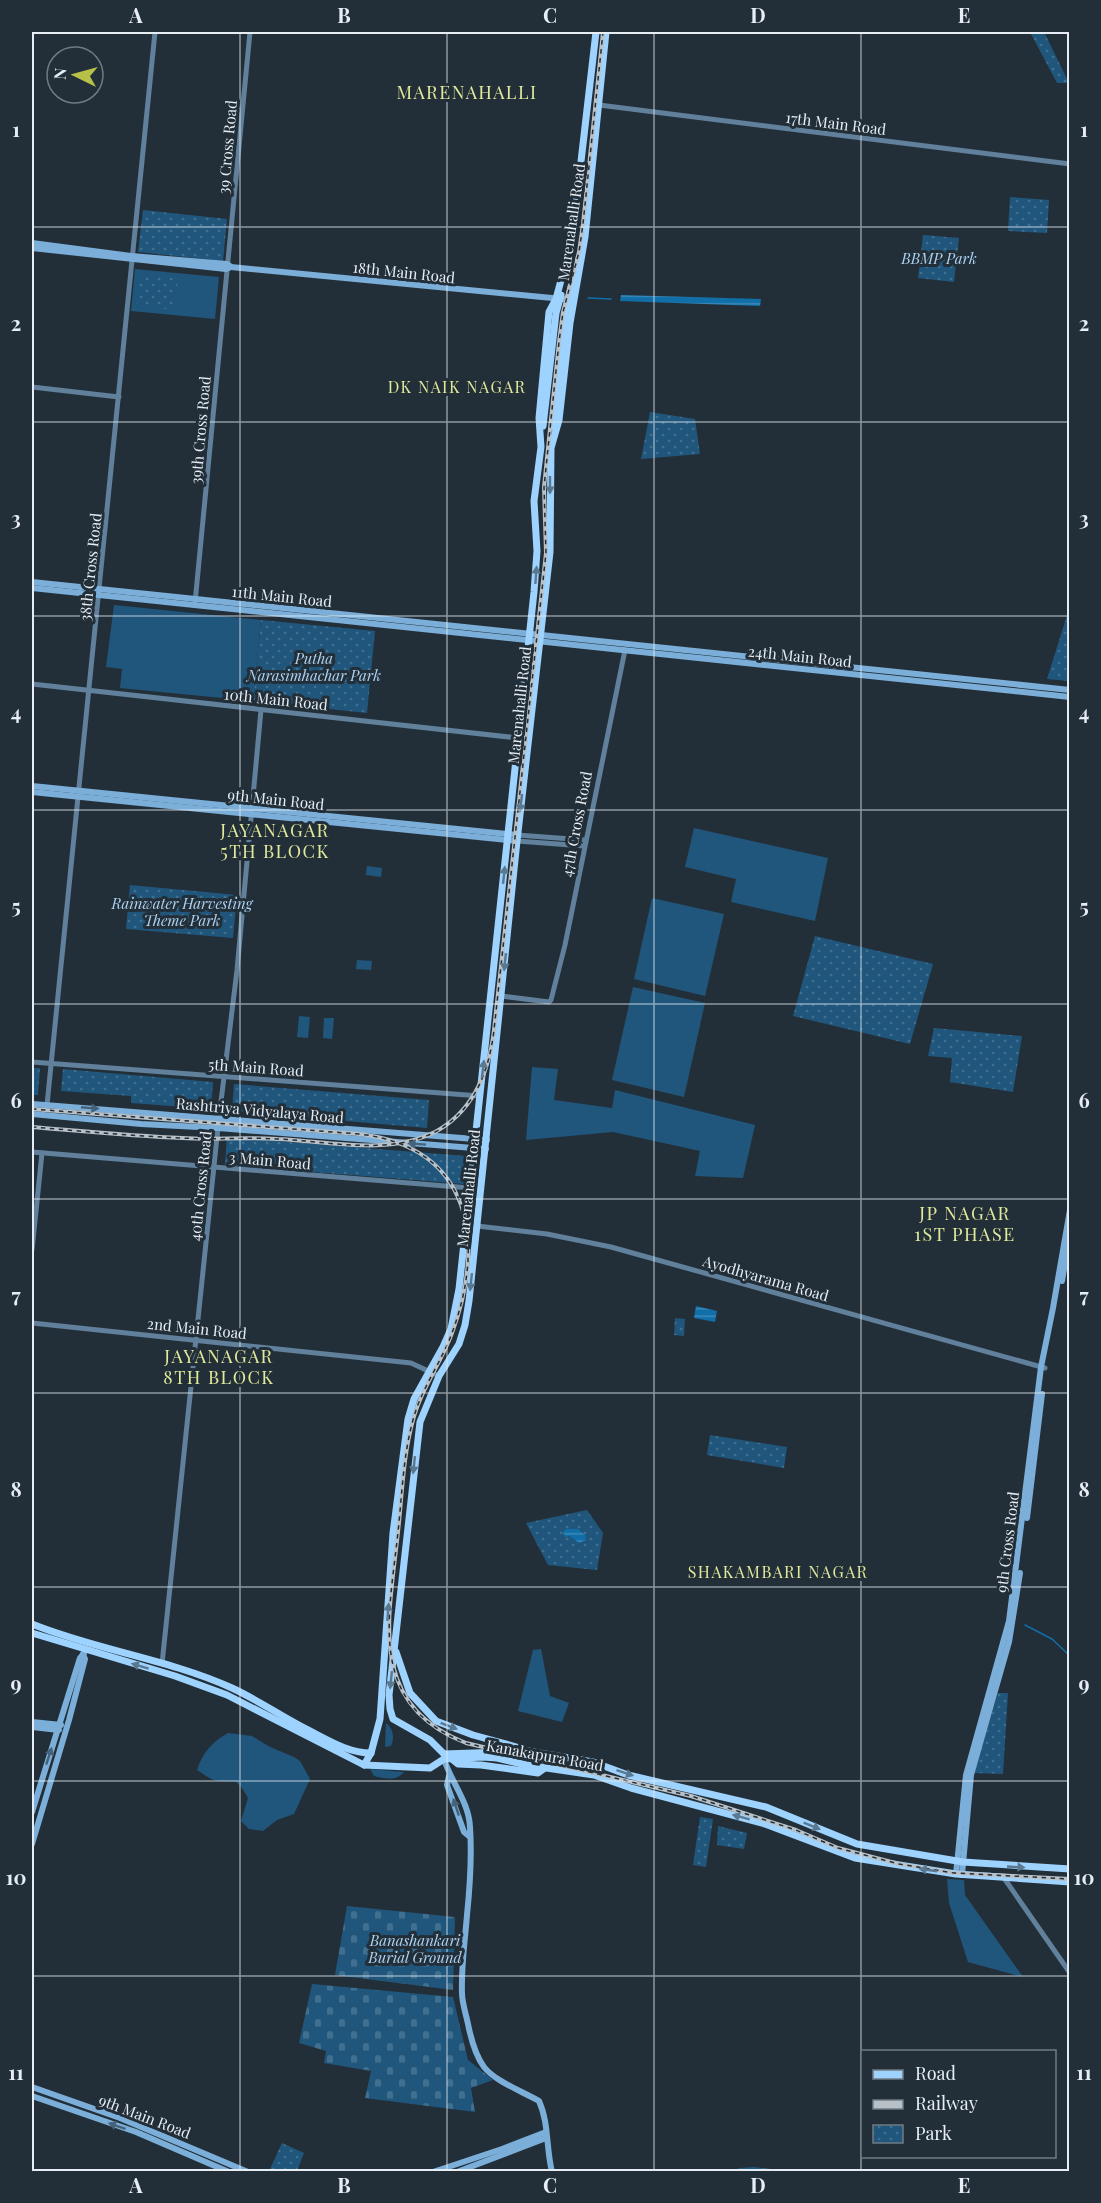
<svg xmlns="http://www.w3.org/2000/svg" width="1101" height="2203" viewBox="0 0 1101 2203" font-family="'Playfair Display',serif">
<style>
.green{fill:#20567c}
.forest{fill:url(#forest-firs)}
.cemetery{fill:url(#cemetery-stones)}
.park{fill:url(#park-dots)}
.water{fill:url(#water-rules)}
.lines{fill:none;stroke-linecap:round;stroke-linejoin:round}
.stream{stroke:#106ea8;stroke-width:1.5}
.tertiary{stroke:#60809b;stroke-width:5}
.secondary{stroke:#7bafd9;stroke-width:6}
.primary{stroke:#9dd3fe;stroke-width:7}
.rail-casing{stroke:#b8c0c8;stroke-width:4}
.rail{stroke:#232f38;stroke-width:1.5;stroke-dasharray:4.5;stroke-linecap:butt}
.oneway{fill:#5a7991}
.oneway2{fill:#466278}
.grid{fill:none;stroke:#e6edf4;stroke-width:1.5;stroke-opacity:0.55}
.labels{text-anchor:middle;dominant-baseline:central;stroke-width:6;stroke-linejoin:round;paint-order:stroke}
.street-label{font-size:15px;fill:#e6edf4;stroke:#232f38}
.park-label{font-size:15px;font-style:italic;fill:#acd2f2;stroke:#232f38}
.neighbourhood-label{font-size:16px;letter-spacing:1.5px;fill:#e1e99b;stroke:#232f38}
.quarter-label{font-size:18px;letter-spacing:1.5px;fill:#e1e99b;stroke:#232f38}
.neatline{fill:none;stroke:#e6edf4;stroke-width:2}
.grid-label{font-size:20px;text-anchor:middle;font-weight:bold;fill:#e6edf4}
</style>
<defs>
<pattern id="forest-firs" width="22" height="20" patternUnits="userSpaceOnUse" patternTransform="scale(1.5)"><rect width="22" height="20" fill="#20567c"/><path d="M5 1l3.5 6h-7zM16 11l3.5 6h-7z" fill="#406f8f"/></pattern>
<pattern id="cemetery-stones" width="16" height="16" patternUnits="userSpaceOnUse" patternTransform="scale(1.5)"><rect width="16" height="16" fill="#20567c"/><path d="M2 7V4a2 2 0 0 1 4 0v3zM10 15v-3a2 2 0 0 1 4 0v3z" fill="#406f8f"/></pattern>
<pattern id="park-dots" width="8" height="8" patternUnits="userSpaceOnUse" patternTransform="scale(1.5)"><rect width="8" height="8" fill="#20567c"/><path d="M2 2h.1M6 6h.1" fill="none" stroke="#406f8f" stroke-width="1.8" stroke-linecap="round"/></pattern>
<pattern id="water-rules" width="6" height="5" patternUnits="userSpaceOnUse" patternTransform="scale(1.5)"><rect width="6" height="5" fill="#106ea8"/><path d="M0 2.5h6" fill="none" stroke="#3e8ab9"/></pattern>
</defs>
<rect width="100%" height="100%" fill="#232f38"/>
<g class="green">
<polygon points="135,269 219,277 215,319 131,311"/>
<polygon points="114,605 261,620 253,701 120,688 122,669 106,667"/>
<polygon points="694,828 828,858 815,921 731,902 736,879 685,867"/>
<polygon points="367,866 382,868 381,877 366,875"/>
<polygon points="652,898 724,914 705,996 634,979"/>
<polygon points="357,960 372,961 371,970 356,969"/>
<polygon points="633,987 705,1003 684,1097 612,1080"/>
<polygon points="299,1016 310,1017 308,1038 297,1037"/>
<polygon points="324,1018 334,1018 332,1039 323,1038"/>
<polygon points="532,1067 558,1069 554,1100 612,1108 615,1090 755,1125 743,1178 695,1176 700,1151 613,1132 526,1140"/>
<polygon points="541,1649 550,1696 569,1703 562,1722 518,1711 533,1650"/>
<path d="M386,1723C393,1729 395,1737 391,1746L385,1747Z"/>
<path d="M228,1733L252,1736L270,1747L294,1757L300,1761L310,1779L294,1814L277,1820L263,1831L249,1829L241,1821L248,1798C234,1773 236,1785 214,1780C208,1778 202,1773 197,1770C203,1752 212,1742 228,1733Z"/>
<path d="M370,1769L404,1772C397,1781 385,1779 374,1776Z"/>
<polygon points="947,1879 964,1880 965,1895 1023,1977 968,1962 949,1903"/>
</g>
<polygon class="forest" points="754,2167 787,2171 731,2171 740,2168"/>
<g class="cemetery">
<polygon points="347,1906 455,1917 453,1990 335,1975"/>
<polygon points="312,1984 453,1997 468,2060 493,2080 471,2088 475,2112 365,2098 371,2071 324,2063 326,2051 299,2043"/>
</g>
<g class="park">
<polygon points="1030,32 1044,32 1069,83 1057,83"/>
<polygon points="1010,197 1049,200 1047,233 1008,231"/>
<polygon points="143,210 227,219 223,261 138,252"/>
<polygon points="923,235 959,238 954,282 918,278"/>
<polygon points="139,275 178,278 175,310 136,306"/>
<polygon points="650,412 695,419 700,454 641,459"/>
<polygon points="1069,609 1069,681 1047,679"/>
<polygon points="261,620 375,631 367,713 253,701"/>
<polygon points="130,885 237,895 233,938 126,929"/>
<polygon points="815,936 933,964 910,1044 793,1016"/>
<polygon points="934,1028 1022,1036 1013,1092 950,1082 952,1058 928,1056"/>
<polygon points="32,1068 40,1068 38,1095 32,1095"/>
<polygon points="63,1069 213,1082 211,1109 131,1103 131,1096 61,1091"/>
<polygon points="234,1084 429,1100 427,1128 232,1111"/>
<polygon points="227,1137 466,1156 464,1184 225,1165"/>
<polygon points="675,1318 685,1319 684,1336 674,1335"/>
<polygon points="710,1435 787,1447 784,1468 707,1455"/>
<polygon points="587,1510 603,1533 597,1570 548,1565 526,1523"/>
<polygon points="998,1693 1008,1693 1003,1774 974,1773"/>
<polygon points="700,1817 713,1819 706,1867 693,1865"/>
<polygon points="718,1826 747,1833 744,1849 717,1845"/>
<polygon points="282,2143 304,2153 297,2171 269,2171"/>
</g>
<g class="water">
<polygon points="621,295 761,299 760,306 620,301"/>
<polygon points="696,1306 717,1311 715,1322 694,1318"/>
<polygon points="566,1529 578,1529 585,1535 586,1540 579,1543 570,1536 565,1537 563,1532"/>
</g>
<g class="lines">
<g class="stream">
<polyline points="588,298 611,299"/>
<polyline points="1025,1625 1052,1639 1070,1656"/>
</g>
<g class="tertiary">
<polyline points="599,105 1070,164"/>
<polyline points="32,387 119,397"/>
<polyline points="195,603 250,32"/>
<polyline points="32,684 518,738"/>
<polyline points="517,835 585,840"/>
<polyline points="517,841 584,846"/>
<polyline points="501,996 549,1002 551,1000 565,945 625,650"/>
<polyline points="32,1062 480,1096"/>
<polyline points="47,1105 155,32"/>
<polyline points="32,1152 470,1188"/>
<polyline points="477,1226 547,1234 611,1247 1045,1368"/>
<polyline points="32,1250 42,1153"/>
<polyline points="32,1323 411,1363 439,1376"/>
<polyline points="162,1664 219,1118 237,970 261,710"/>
<polyline points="1004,1878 1070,1973"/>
</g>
<g class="secondary">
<polyline points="32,243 131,256 227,264 231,267 573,300"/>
<polyline points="32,248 226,269 231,267"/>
<polyline points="32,582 1070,690"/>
<polyline points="32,588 1070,697"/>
<polyline points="32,786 517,835"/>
<polyline points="32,792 517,841"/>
<polyline points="32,1104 487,1140"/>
<polyline points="32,1114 141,1124 218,1128 486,1149"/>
<polyline points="1062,1281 1070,1234"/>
<polyline points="1027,1518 1042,1394"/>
<polyline points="32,1722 61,1725"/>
<polyline points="32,1727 59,1730"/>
<path d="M444,1759C451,1782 469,1802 470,1827C472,1856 470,1886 467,1915C465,1941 461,1966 462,1993C462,2003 466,2014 468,2024C471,2039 475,2055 484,2067C496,2082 522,2091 539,2101C549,2123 546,2148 552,2172"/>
<polyline points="449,1776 447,1785 464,1832 470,1837"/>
<polyline points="32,1812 80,1658 84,1653"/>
<polyline points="32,1844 69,1720 85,1659 83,1654"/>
<polyline points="956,1874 966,1775 1009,1621 1041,1367 1053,1308 1070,1210"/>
<polyline points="962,1875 971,1775 1009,1642 1020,1573"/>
<polyline points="32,2087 120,2118 248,2172"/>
<polyline points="32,2096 136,2132 229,2172"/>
<polyline points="433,2172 502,2149 546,2132"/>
<polyline points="457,2172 546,2138"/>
</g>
<g class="primary">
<polyline points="543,426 556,313 561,295"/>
<polyline points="553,427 565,314 573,278"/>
<path d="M32,1624C96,1650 168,1659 232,1688C258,1700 282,1717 308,1730C328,1740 348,1753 371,1753"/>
<polyline points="32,1633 175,1676 227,1695 364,1765 430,1768 444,1759 483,1757 497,1758 526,1765 594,1775 631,1788 765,1824 855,1858 956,1874 1070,1882"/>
<polyline points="396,1652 410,1693 436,1721 473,1735 520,1748"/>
<polyline points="444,1754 430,1740 393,1719 390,1709 389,1695 420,1422 439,1376 459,1344 465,1325 469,1301 517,841 550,552 551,448 559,420 570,323 585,237 606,32"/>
<polyline points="444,1754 528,1751 593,1762 628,1775 766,1807 857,1844 963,1862 1070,1869"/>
<polyline points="452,1759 458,1764 481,1765 538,1773 545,1768"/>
<polyline points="364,1765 371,1753 380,1719 393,1533 408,1419 414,1399 443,1347 451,1329 459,1289 534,592 537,551 534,501 541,447 539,418 549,312 556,299 572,239 596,32"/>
</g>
<g class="rail-casing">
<g id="rail">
<path d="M32,1109L359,1134C472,1147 486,1241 452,1333C441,1363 421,1389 413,1420C403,1456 402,1496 398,1532C389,1618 366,1704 466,1743L691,1796L796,1830L838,1848L899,1864L954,1873L1070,1879"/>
<path d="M32,1127C81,1131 132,1136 182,1138C213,1140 245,1137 277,1139C328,1141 387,1156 435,1132C474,1111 489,1072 494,1030L546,553L544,487L559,342L563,312L579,252L583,224L603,32"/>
</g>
</g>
<use href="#rail" class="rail"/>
</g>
<defs><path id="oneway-solid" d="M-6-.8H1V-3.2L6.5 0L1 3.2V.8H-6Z" transform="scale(1.5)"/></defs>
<g class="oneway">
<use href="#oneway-solid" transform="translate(550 485) rotate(90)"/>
<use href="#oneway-solid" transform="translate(536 575) rotate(-86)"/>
<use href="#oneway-solid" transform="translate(521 803) rotate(97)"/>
<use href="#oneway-solid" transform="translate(504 875) rotate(-84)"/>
<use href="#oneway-solid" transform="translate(505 962) rotate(96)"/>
<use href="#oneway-solid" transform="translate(483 1069) rotate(-83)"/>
<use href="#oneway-solid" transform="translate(471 1282) rotate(96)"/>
<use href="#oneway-solid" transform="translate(414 1465) rotate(96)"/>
<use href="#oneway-solid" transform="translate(388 1612) rotate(-86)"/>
<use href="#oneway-solid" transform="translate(140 1666) rotate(-163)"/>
<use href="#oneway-solid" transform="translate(391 1680) rotate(96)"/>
<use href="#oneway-solid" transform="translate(449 1726) rotate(21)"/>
<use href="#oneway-solid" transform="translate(625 1773) rotate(18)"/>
<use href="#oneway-solid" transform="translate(741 1817) rotate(-165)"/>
<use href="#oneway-solid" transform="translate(812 1826) rotate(22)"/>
<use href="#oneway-solid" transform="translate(1016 1867) rotate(3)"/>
<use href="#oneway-solid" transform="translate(928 1870) rotate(-172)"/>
</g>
<g class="oneway2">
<use href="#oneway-solid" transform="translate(90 1108) rotate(5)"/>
<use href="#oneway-solid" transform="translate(417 1144) rotate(-176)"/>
<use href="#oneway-solid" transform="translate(49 1756) rotate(-72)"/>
<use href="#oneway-solid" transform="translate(456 1807) rotate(-109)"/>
<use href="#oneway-solid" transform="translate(117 2126) rotate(-161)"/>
</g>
<path class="grid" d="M240,32V2172M447,32V2172M654,32V2172M861,32V2172M32,227H1070M32,422H1070M32,616H1070M32,810H1070M32,1004H1070M32,1199H1070M32,1393H1070M32,1587H1070M32,1781H1070M32,1976H1070"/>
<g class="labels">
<g class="street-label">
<text transform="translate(836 123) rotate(7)">17th Main Road</text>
<text transform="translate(227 147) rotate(-85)">39 Cross Road</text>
<text transform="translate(571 222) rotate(-82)">Marenahalli Road</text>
<text transform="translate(404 272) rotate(6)">18th Main Road</text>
<text transform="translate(200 430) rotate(-85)">39th Cross Road</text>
<text transform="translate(90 567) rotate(-84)">38th Cross Road</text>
<text transform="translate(282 596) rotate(6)">11th Main Road</text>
<text transform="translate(800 656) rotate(6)">24th Main Road</text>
<text transform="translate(276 699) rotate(6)">10th Main Road</text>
<text transform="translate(519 705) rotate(-84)">Marenahalli Road</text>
<text transform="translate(276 799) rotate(6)">9th Main Road</text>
<text transform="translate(576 824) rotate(-79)">47th Cross Road</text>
<text transform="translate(256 1067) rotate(4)">5th Main Road</text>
<text transform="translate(260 1110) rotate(5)">Rashtriya Vidyalaya Road</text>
<text transform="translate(270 1160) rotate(5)">3 Main Road</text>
<text transform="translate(200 1186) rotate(-84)">40th Cross Road</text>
<text transform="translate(468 1188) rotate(-84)">Marenahalli Road</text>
<text transform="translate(766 1278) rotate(16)">Ayodhyarama Road</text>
<text transform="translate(197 1328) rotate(6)">2nd Main Road</text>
<text transform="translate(1007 1542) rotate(-83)">9th Cross Road</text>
<text transform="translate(545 1755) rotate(10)">Kanakapura Road</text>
<text transform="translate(145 2116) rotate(21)">9th Main Road</text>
</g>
<g class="park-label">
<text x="939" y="258">BBMP Park</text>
<text x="314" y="658">Putha<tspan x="314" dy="17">Narasimhachar Park</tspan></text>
<text x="182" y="903">Rainwater Harvesting<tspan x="182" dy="17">Theme Park</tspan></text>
<text x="415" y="1940">Banashankari<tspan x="415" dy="17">Burial Ground</tspan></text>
</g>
<g class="neighbourhood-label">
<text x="457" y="386">DK NAIK NAGAR</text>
<text x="778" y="1571">SHAKAMBARI NAGAR</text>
</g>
<g class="quarter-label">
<text x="467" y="92">MARENAHALLI</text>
<text x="275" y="830">JAYANAGAR<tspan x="275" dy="21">5TH BLOCK</tspan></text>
<text x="965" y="1213">JP NAGAR<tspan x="965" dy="21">1ST PHASE</tspan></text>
<text x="219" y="1356">JAYANAGAR<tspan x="219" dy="21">8TH BLOCK</tspan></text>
</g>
</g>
<rect width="1101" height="2203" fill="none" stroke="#232f38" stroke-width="66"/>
<rect x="861" y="2050" width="195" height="108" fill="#232f38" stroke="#717b83" stroke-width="1.5"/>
<rect x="873" y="2070" width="30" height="9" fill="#9dd3fe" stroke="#717b83" stroke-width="1.5"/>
<text x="915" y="2080" font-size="18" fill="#e6edf4">Road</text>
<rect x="873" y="2100" width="30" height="9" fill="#b8c0c8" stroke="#717b83" stroke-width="1.5"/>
<text x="915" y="2110" font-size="18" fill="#e6edf4">Railway</text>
<rect x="873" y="2125" width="30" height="18" fill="url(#park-dots)" stroke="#717b83" stroke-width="1.5"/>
<text x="915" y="2140" font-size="18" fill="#e6edf4">Park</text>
<g transform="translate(75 75) rotate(275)"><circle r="28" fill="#232f38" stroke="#717b83" stroke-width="1.5"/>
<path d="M0-4.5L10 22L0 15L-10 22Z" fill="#b8c147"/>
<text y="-9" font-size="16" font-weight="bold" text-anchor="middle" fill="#e6edf4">N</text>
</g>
<rect x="33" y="33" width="1035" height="2137" class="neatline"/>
<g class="grid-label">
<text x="136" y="23">A</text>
<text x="344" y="23">B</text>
<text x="550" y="23">C</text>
<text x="758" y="23">D</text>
<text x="964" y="23">E</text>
<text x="16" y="137">1</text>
<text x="1084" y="137">1</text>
<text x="16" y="331">2</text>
<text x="1084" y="331">2</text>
<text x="16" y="526">3</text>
<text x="1084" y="526">3</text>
<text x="16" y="720">4</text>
<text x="1084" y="720">4</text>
<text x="16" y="914">5</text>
<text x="1084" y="914">5</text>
<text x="16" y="1108">6</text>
<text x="1084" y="1108">6</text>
<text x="16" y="1303">7</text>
<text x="1084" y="1303">7</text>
<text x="16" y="1497">8</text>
<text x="1084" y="1497">8</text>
<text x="16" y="1691">9</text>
<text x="1084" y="1691">9</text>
<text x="16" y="1885">10</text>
<text x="1084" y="1885">10</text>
<text x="16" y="2080">11</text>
<text x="1084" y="2080">11</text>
<text x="136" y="2193">A</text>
<text x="344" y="2193">B</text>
<text x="550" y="2193">C</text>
<text x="758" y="2193">D</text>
<text x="964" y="2193">E</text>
</g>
</svg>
